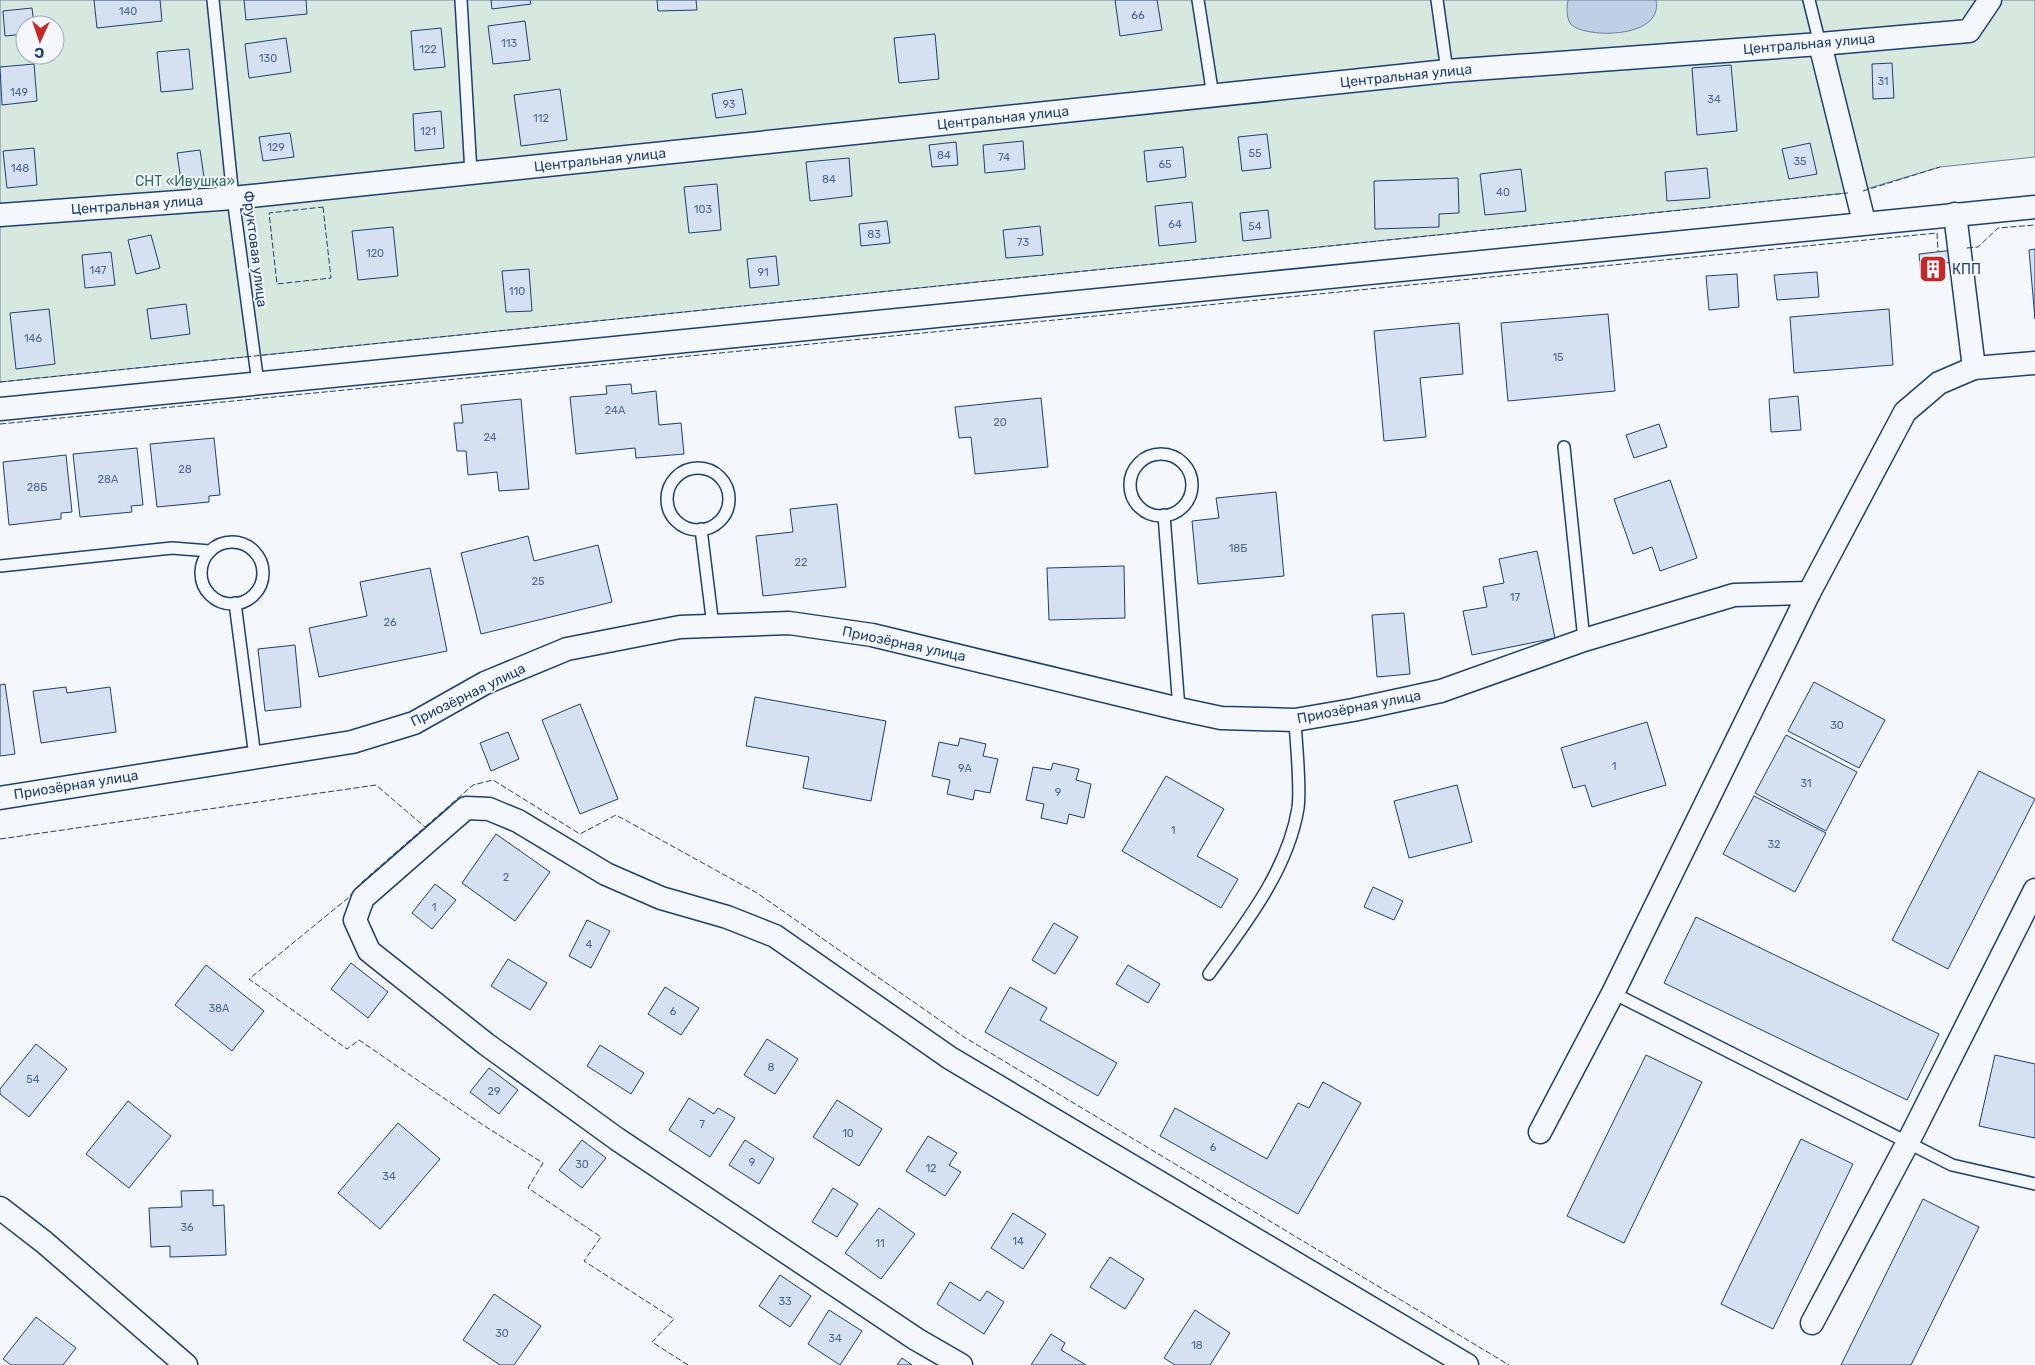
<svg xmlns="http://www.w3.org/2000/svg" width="2035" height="1365" viewBox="0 0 2035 1365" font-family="Rubik,sans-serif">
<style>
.green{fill:#d7e8df;stroke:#687fa3;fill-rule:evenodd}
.water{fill:#bed0e5;stroke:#687fa3}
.building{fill:#d5e0f0;stroke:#1d3f73}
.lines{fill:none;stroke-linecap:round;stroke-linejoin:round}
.lane-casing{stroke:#1d3f73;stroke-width:14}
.street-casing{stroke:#1d3f73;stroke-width:25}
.lane{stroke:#f4f7fb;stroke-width:11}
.street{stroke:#f4f7fb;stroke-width:22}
.fence{stroke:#1d3f73;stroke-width:1;stroke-dasharray:6 2.5;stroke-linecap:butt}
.labels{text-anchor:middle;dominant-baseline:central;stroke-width:4;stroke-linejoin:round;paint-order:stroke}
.number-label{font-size:11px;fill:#4b6792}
.street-label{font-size:14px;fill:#1d3f73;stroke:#f4f7fb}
.park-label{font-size:14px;fill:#2c6c60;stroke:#f4f7fb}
.poi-label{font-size:14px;fill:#1d3f73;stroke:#f4f7fb;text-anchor:start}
</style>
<rect width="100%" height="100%" fill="#f4f7fb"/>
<path class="green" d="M0,0H2035V157L1940,167L1856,192L0,382ZM25,25H55V55H25Z"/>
<path class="water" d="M1568,0H1656C1664,41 1579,38 1570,23C1566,16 1567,7 1568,0Z"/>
<g class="building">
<polygon points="94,0 160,0 162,21 97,28"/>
<polygon points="244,0 306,0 307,14 246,20"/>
<polygon points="491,0 530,0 531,4 492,9"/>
<polygon points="657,0 696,0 697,10 658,11"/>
<polygon points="1115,0 1157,0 1162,30 1120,36"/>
<polygon points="32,8 34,25 25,25 25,34 5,36 3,11"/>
<polygon points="525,21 530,60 493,64 488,26"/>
<polygon points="441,28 445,67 414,70 411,31"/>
<polygon points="935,34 939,79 899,83 894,38"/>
<polygon points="286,38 291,72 249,78 245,44"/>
<polygon points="189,49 193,89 161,92 157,52"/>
<polygon points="1892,63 1894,98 1873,99 1872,64"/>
<polygon points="34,64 37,101 2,105 0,67"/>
<polygon points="1731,65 1737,131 1697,135 1692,68"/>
<polygon points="560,89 567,140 521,146 514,95"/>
<polygon points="742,89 746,114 716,118 712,94"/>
<polygon points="441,111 444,148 415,151 413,114"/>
<polygon points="290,133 294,157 263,161 259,137"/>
<polygon points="1267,134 1271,168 1242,171 1238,137"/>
<polygon points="1023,141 1025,169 985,173 983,145"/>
<polygon points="956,142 958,165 932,167 929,145"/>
<polygon points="1810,143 1817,174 1789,179 1782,149"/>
<polygon points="1183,147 1186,177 1147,182 1144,151"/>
<polygon points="34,148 37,185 7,188 3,151"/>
<polygon points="200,150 204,177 181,181 177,153"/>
<polygon points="849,158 852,196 810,201 806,162"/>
<polygon points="1707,168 1710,198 1667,201 1665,172"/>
<polygon points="1521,169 1526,211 1485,215 1480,174"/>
<polygon points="1458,178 1459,213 1439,214 1439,227 1375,229 1374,181"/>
<polygon points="717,184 721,230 689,233 684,187"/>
<polygon points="1192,202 1196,242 1159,246 1155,206"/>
<polygon points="1268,210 1271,238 1243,241 1240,213"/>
<polygon points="887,221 890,243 861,246 859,224"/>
<polygon points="1040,226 1043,255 1006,258 1003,230"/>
<polygon points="393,227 398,276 358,280 352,231"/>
<polygon points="151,235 160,268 136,274 128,240"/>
<polygon points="2035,249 2035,319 2029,250"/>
<polygon points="1954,250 1956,262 1944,263 1945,276 1921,278 1919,254"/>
<polygon points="111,252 115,285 85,288 82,255"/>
<polygon points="776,256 779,285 750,288 747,259"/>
<polygon points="529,269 532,311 506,312 502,271"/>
<polygon points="1817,272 1819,297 1777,300 1774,275"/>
<polygon points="1737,274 1739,307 1709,310 1706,276"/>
<polygon points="186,304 190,334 151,339 147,309"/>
<polygon points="49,309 55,364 16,369 10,313"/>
<polygon points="1889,309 1893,365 1794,373 1790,317"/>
<polygon points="1608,314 1615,391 1508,401 1501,323"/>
<polygon points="1459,323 1463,374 1420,378 1426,437 1384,441 1374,331"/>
<polygon points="631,384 632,394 656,391 659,425 681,423 684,454 636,458 635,448 576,454 570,397 607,394 606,386"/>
<polygon points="1798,396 1801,430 1771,432 1769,399"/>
<polygon points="1041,398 1048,467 975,474 971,437 959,438 955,407"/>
<polygon points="521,399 529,489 499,491 497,472 468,475 466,451 457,451 454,423 463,423 461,405"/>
<polygon points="1659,424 1667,447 1634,458 1626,435"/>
<polygon points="214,438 220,495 209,496 209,502 157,507 150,444"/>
<polygon points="137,448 143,505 131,506 132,512 80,517 73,454"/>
<polygon points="66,455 72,512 61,513 61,519 9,525 3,462"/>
<polygon points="1670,480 1697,558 1660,571 1652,547 1633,554 1614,499"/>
<polygon points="1276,492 1284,576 1198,584 1192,521 1219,518 1216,498"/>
<polygon points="837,504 846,587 763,596 756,536 793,532 790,509"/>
<polygon points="528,536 534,561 598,545 612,602 481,634 461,553"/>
<polygon points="1537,551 1555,638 1472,655 1463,611 1487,607 1483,587 1504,583 1499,559"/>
<polygon points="1124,566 1125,618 1049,620 1047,568"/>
<polygon points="430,568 447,651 319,677 309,628 367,616 360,582"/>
<polygon points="1404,613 1410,674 1377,677 1372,615"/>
<polygon points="295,645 301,707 265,711 258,649"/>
<polygon points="1814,682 1885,720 1859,768 1788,731"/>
<polygon points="5,684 15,754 0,756 0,685"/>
<polygon points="66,687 67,693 110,687 116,732 41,743 33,691"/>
<polygon points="755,697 886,721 871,801 803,788 809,757 746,746"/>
<polygon points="580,704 618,799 580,814 542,720"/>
<polygon points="1647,722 1666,785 1592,807 1585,785 1573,788 1561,748"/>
<polygon points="508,732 519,759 491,771 480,743"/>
<polygon points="1786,735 1857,772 1826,831 1755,793"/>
<polygon points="960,738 986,744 983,756 998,759 990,793 975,790 973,800 947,794 950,780 932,776 939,742 958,746"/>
<polygon points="1053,763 1079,769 1076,780 1091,784 1084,818 1069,814 1067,824 1041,818 1044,804 1026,800 1033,767 1051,770"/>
<polygon points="1979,771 2035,799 1948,969 1892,940"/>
<polygon points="1166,776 1224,809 1197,856 1238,879 1221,908 1122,851"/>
<polygon points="1457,785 1472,842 1409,858 1394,801"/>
<polygon points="1754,796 1826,833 1795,892 1723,854"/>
<polygon points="496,834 550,872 515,921 462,883"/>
<polygon points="435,884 456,900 432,929 412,913"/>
<polygon points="1373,887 1403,901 1394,920 1364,907"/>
<polygon points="1696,917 1939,1034 1907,1100 1664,983"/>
<polygon points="587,920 610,931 591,968 569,956"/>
<polygon points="1054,923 1078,937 1055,974 1032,960"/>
<polygon points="508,959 547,983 530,1010 491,986"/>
<polygon points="351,963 388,992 368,1018 331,989"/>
<polygon points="206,965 264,1011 232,1051 175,1005"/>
<polygon points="1128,965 1160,984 1148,1003 1116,984"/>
<polygon points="665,987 699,1008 681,1035 648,1014"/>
<polygon points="1010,987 1047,1008 1040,1020 1117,1063 1098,1096 985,1032"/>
<polygon points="767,1039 798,1059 775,1094 744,1075"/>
<polygon points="36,1044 67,1069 29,1117 0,1094 0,1089"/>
<polygon points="600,1045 644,1073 631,1094 587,1066"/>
<polygon points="1646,1055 1702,1082 1624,1243 1567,1216"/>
<polygon points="1995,1055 2035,1064 2035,1138 1979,1126"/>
<polygon points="489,1068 518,1090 499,1114 470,1092"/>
<polygon points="1323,1082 1361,1103 1298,1214 1160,1136 1175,1108 1267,1159 1298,1103 1309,1108"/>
<polygon points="689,1098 714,1114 718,1108 735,1118 710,1157 669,1130"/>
<polygon points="837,1100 882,1129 859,1166 813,1137"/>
<polygon points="128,1101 171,1136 129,1188 86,1154"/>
<polygon points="398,1123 440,1159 380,1229 338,1193"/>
<polygon points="928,1136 957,1153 949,1165 961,1172 945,1196 906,1171"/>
<polygon points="1801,1139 1853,1164 1773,1329 1721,1304"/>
<polygon points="582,1140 606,1158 582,1188 559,1170"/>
<polygon points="745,1140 774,1159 759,1184 729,1165"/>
<polygon points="833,1188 858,1204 837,1237 812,1222"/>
<polygon points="213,1190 213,1206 224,1205 226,1255 170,1257 170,1246 151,1247 149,1208 182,1207 181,1191"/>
<polygon points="1923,1199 1979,1227 1911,1365 1841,1365"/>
<polygon points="879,1208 915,1234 881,1279 845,1253"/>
<polygon points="1013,1213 1046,1234 1023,1269 991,1248"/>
<polygon points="1110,1257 1144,1279 1125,1309 1090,1287"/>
<polygon points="780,1275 811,1296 790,1327 759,1306"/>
<polygon points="950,1282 980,1301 987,1291 1004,1302 984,1334 937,1304"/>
<polygon points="494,1294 541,1326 514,1365 500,1365 463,1340"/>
<polygon points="829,1310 862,1331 840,1365 808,1344"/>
<polygon points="1195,1310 1230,1333 1210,1365 1175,1365 1164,1358"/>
<polygon points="36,1317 76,1348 63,1365 11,1365 3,1359"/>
<polygon points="1051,1334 1065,1343 1061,1350 1086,1365 1031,1365"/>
<polygon points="902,1358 912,1365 897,1365"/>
</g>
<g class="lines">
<g class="lane-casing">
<g id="lane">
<polyline points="213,0 233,198 258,383"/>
<polyline points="461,0 471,173"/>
<polyline points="1198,0 1213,96"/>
<polyline points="1437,0 1447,71"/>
<polyline points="1809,0 1820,44"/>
<polyline points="1564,447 1584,640"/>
<circle cx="1161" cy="485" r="31"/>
<circle cx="698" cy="499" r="31"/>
<polyline points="1164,515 1179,709"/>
<polyline points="701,529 713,626"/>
<circle cx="232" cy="573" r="31"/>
<polyline points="0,566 172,548 210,551"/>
<polyline points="235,603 255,757"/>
<path d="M1209,974C1245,924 1288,870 1298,808C1301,786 1296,744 1295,720"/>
<polyline points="1613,993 1952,1165 2035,1184"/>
</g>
</g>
<g class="street-casing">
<g id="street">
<polyline points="1820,44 1864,222"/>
<polyline points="0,215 233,198 1447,71 1820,44 1969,31 1990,0"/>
<polyline points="1974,368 2035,363"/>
<polyline points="0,409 2035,207"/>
<polyline points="0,798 352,742 414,723 485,683 567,649 680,627 789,623 872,635 1179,709 1221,718 1295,720 1353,710 1441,691 1584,640 1734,595 1809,593"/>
<polyline points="1540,1132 1613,993 1809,593 1905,412 1939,383 1974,368 1955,214"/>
<polyline points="0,1208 44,1242 186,1365"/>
<polyline points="1812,1323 1907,1144 2035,890"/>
<polyline points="961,1365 916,1339 617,1139 486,1044 369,951 355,920 363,898 466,808 489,809 518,821 606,874 661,898 727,917 775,936 950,1058 1467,1365"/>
</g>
</g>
<use href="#lane" class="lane"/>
<use href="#street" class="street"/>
<g class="fence">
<polyline points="1863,191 1940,167"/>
<polygon points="323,207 331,278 277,284 269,213"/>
<polyline points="1967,248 1978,247 1998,228 2035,225"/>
<polyline points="0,382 1848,193"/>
<polyline points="0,424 1937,233 1938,252"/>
<polyline points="0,839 376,785 425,827"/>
<polyline points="688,1365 652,1342 674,1319 584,1261 601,1237 528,1188 543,1163 483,1125 359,1040 347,1049 249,979 348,898 362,882 473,785 493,780 580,834 616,815 757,893 964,1037 1509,1365"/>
</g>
</g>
<defs>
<g id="building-square" transform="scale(1.4375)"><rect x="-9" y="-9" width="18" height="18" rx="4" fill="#c62828" stroke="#f4f7fb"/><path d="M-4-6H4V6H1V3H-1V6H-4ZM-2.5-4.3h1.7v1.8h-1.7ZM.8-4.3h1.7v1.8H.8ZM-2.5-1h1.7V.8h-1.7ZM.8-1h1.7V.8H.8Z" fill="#fff"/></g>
</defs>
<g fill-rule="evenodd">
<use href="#building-square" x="1933" y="269"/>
</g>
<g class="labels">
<g class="number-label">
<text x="128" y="11">140</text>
<text x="1138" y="15">66</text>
<text x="509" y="43">113</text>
<text x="428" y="49">122</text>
<text x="268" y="58">130</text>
<text x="1883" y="81">31</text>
<text x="19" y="92">149</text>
<text x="1714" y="99">34</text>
<text x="729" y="104">93</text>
<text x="541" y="118">112</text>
<text x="428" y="131">121</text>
<text x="276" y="147">129</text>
<text x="1255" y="153">55</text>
<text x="944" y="155">84</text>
<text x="1004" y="157">74</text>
<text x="1800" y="161">35</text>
<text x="1165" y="164">65</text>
<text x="20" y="168">148</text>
<text x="829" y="179">84</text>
<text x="1503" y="192">40</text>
<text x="703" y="209">103</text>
<text x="1175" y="224">64</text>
<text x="1255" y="226">54</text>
<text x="874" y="234">83</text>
<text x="1023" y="242">73</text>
<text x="375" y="253">120</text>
<text x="98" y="270">147</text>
<text x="763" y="272">91</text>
<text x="517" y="291">110</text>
<text x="33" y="338">146</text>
<text x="1558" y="357">15</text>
<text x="615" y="410">24А</text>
<text x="1000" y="422">20</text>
<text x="490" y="437">24</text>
<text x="185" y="469">28</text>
<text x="108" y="479">28А</text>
<text x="37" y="487">28Б</text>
<text x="1238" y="548">18Б</text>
<text x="801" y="562">22</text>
<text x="538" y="581">25</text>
<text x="1515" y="597">17</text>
<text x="390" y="622">26</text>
<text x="1837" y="725">30</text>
<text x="1614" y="766">1</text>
<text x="965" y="768">9А</text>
<text x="1806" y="783">31</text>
<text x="1058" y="792">9</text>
<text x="1173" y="830">1</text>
<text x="1774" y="844">32</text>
<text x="506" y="877">2</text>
<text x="434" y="907">1</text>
<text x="589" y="944">4</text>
<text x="219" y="1008">38А</text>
<text x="673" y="1011">6</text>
<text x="771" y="1067">8</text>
<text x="33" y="1079">54</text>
<text x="494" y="1091">29</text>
<text x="702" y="1124">7</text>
<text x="848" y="1133">10</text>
<text x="1213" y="1147">6</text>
<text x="752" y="1162">9</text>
<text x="582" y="1164">30</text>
<text x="931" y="1168">12</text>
<text x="389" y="1176">34</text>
<text x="187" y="1227">36</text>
<text x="1018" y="1241">14</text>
<text x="880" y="1243">11</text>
<text x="785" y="1301">33</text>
<text x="502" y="1333">30</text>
<text x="835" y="1338">34</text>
<text x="1197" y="1345">18</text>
</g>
<g class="street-label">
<text transform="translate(1809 44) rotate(-5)">Центральная улица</text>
<text transform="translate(1406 76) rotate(-6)">Центральная улица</text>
<text transform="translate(1003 118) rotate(-6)">Центральная улица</text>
<text transform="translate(600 160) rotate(-6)">Центральная улица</text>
<text transform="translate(137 205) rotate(-4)">Центральная улица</text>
<text transform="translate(255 249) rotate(83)">Фруктовая улица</text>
<text transform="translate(904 644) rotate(12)">Приозёрная улица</text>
<text transform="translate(468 695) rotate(-26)">Приозёрная улица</text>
<text transform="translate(1359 707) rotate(-11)">Приозёрная улица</text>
<text transform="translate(76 785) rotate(-9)">Приозёрная улица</text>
</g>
<g class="park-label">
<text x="185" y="181">СНТ «Ивушка»</text>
</g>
<g class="poi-label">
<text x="1952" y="269">КПП</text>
</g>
</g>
<g transform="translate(40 40) rotate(183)"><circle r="24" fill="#f4f7fb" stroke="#9eadc5"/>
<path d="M0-4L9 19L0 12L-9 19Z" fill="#c62828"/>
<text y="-8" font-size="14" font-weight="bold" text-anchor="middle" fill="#1d3f73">С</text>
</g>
</svg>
